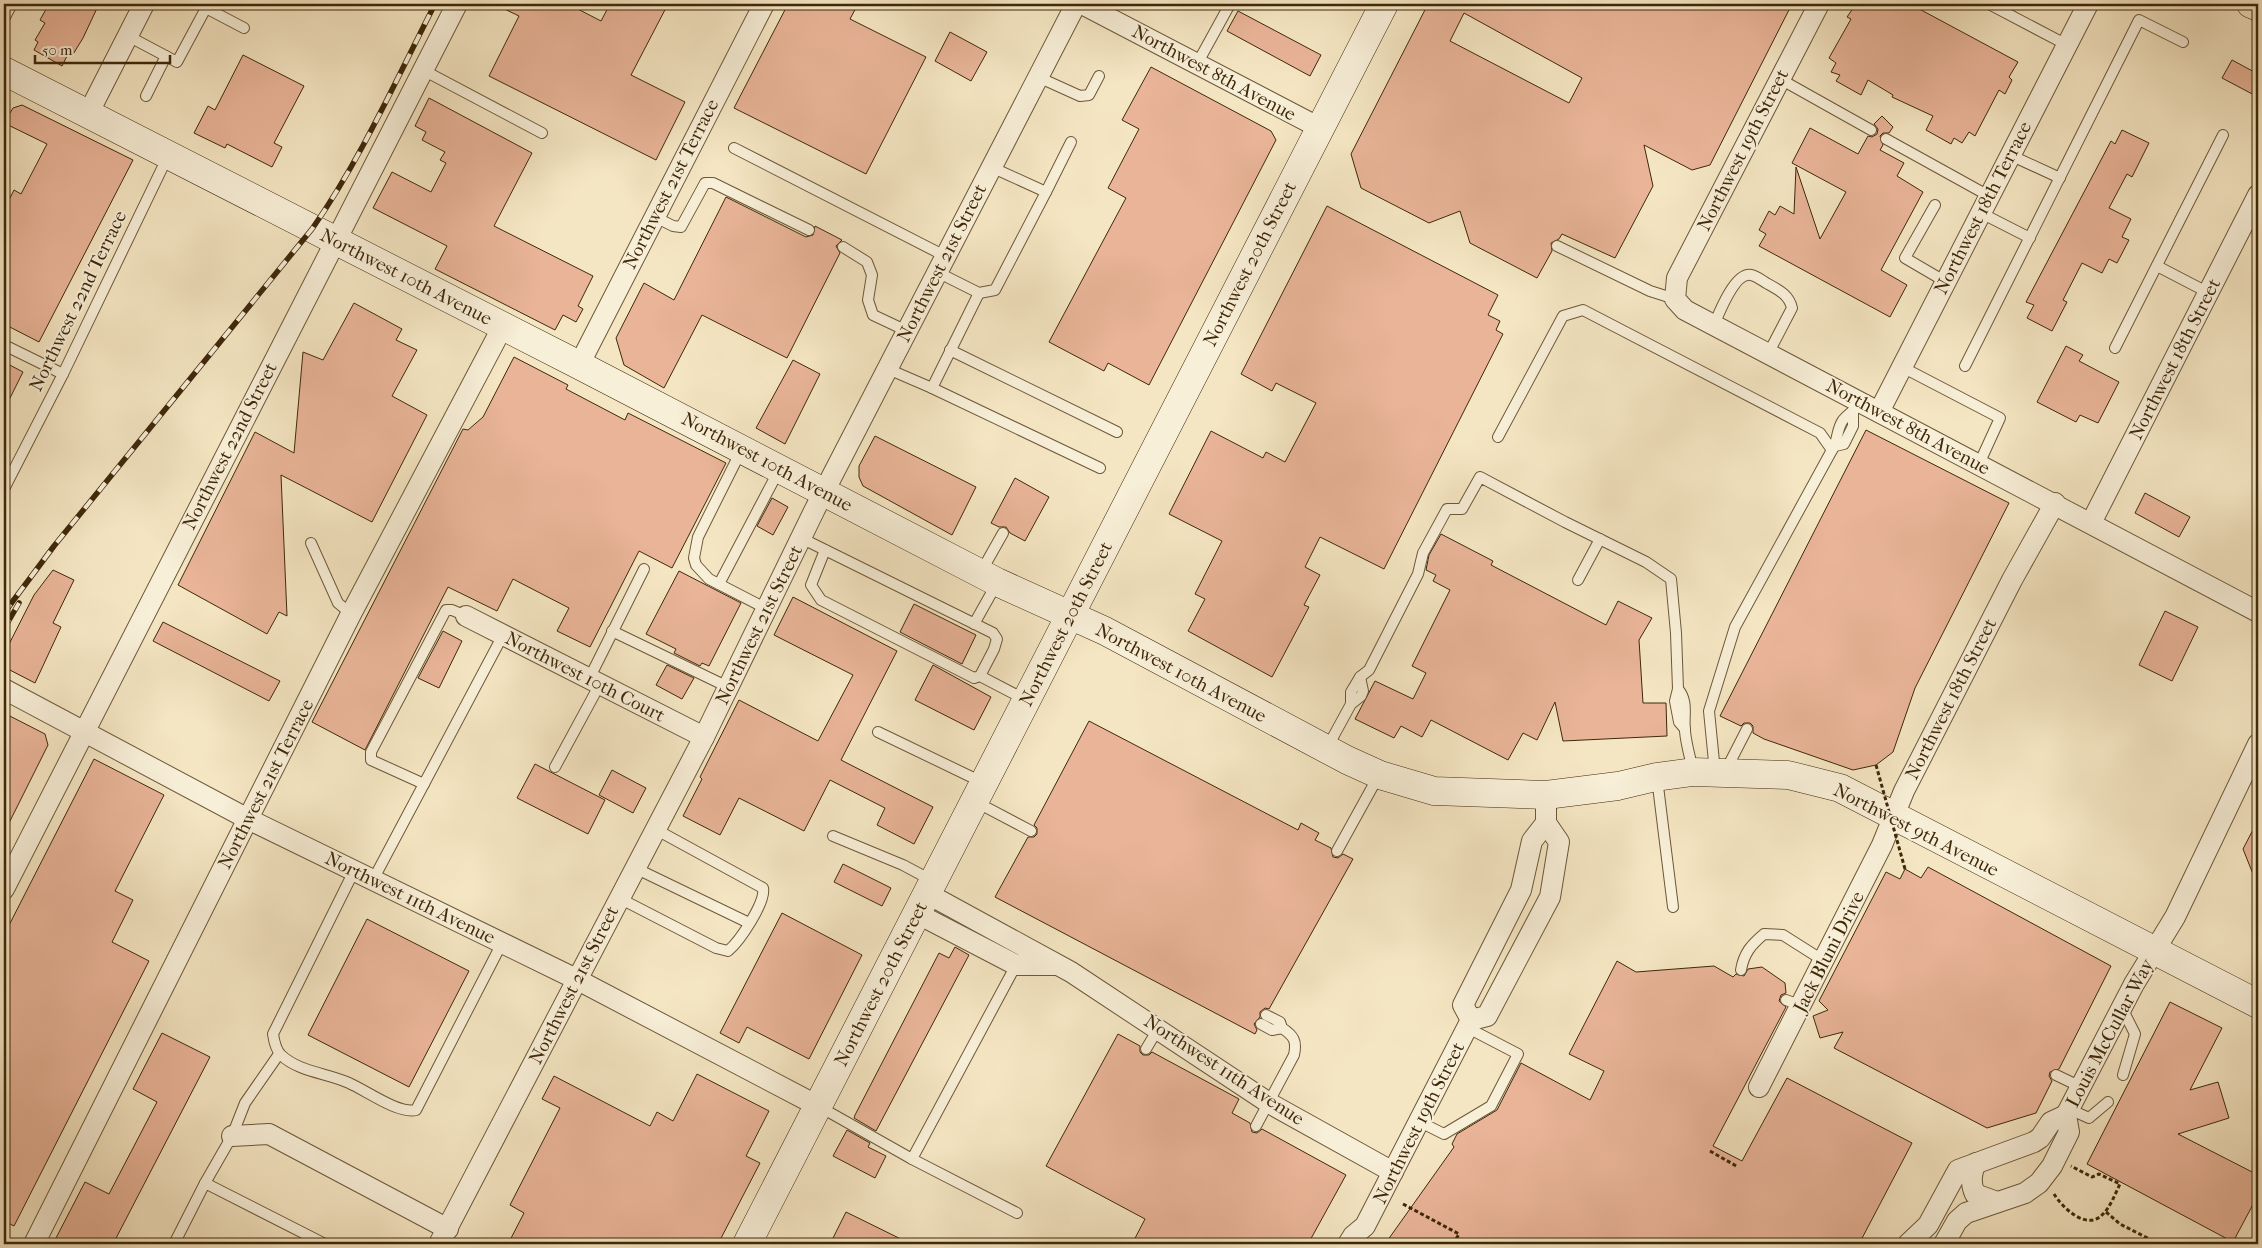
<svg xmlns="http://www.w3.org/2000/svg" width="2262" height="1248" viewBox="0 0 2262 1248" font-family="'IM FELL French Canon',serif">
<style>
.building{fill:#e9b498;stroke:#3e280a;fill-rule:evenodd}
.lines{fill:none;stroke-linecap:round;stroke-linejoin:round}
.lane-casing{stroke:#6c5838;stroke-width:12}
.street-casing{stroke:#6c5838;stroke-width:22}
.secondary-casing{stroke:#3e280a;stroke-width:29}
.primary-casing{stroke:#3e280a;stroke-width:29}
.path{stroke:#3e280a;stroke-width:3;stroke-dasharray:4 2.5;stroke-linecap:butt}
.lane{stroke:#f8efd8;stroke-width:10}
.street{stroke:#f8efd8;stroke-width:20}
.secondary{stroke:#f8efd8;stroke-width:28}
.primary{stroke:#f5e6c3;stroke-width:28}
.rail-casing{stroke:#3e280a;stroke-width:5.5}
.rail{stroke:#f8efd8;stroke-width:4;stroke-dasharray:11;stroke-linecap:butt}
.path-bridge{stroke:#3e280a;stroke-width:3;stroke-dasharray:4 2.5;stroke-linecap:butt}
.labels{text-anchor:middle;dominant-baseline:central;stroke-width:4;stroke-linejoin:round;paint-order:stroke}
.street-label{font-size:19px;fill:#3e280a;stroke:#f8efd8}
</style>
<rect width="100%" height="100%" fill="#f5e6c3"/>
<filter id="stains"><feTurbulence type="fractalNoise" baseFrequency=".004" numOctaves="4"/><feColorMatrix values="0 0 0 0 .2 0 0 0 0 .09 0 0 0 0 .02 0 0 0 .5 -.17"/></filter>
<radialGradient id="worn" r=".72"><stop offset=".6" stop-color="#630" stop-opacity="0"/><stop offset="1" stop-color="#630" stop-opacity=".3"/></radialGradient>
<g class="building">
<polygon points="49,4 99,4 83,38 72,56 68,54 62,66 34,50 38,42 35,40 45,23 40,20"/>
<polygon points="494,4 568,4 601,21 610,4 668,4 631,75 685,102 656,160 489,76 519,16"/>
<polygon points="788,4 858,4 850,19 926,57 866,174 734,108"/>
<path d="M1428,4H1792L1710,165L1692,170L1644,145L1653,186L1615,258L1562,234L1559,239L1551,243L1552,251L1537,278L1470,243L1460,211L1429,223L1361,188L1351,154ZM1464,13L1582,78L1569,103L1450,41Z"/>
<polygon points="1856,4 1910,4 2018,62 2009,77 2012,80 2005,94 1999,90 1975,136 1969,132 1962,143 1954,138 1951,144 1926,130 1933,116 1892,97 1893,95 1868,80 1861,95 1836,81 1840,75 1831,72 1836,63 1829,58 1851,19 1847,17"/>
<polygon points="1238,11 1321,55 1310,76 1227,31"/>
<polygon points="950,32 987,52 971,81 935,61"/>
<polygon points="243,55 304,86 274,143 282,147 272,167 227,144 225,148 194,133 208,106 215,110"/>
<polygon points="2232,60 2258,74 2258,97 2222,78"/>
<polygon points="1151,67 1271,131 1276,140 1149,385 1108,363 1104,371 1049,342 1126,198 1108,188 1139,129 1122,120"/>
<polygon points="429,98 532,153 494,226 593,276 578,306 583,309 576,322 563,315 555,330 435,269 447,246 373,208 392,172 431,192 446,163 440,160 445,152 422,140 426,132 415,126"/>
<polygon points="22,105 133,160 39,342 4,324 4,194 10,198 14,190 21,194 47,144 4,123 13,108"/>
<polygon points="1882,116 1893,127 1889,133 1883,133 1880,136 1883,145 1880,150 1904,163 1897,176 1923,192 1881,270 1907,285 1890,317 1759,246 1766,234 1759,230 1769,211 1775,215 1780,206 1794,214 1796,167 1820,239 1846,192 1792,163 1810,128 1858,154 1868,136 1872,137 1877,134 1878,129 1874,124"/>
<polygon points="2122,130 2149,143 2132,177 2127,174 2109,208 2131,219 2122,237 2129,240 2117,263 2109,259 2102,273 2082,263 2063,300 2067,302 2052,331 2027,318 2034,305 2026,302 2111,141 2115,144"/>
<polygon points="726,197 806,237 813,235 815,226 842,240 836,246 840,253 787,358 702,315 664,388 624,365 616,338 644,283 674,300"/>
<polygon points="1327,206 1498,295 1488,315 1500,321 1496,330 1503,334 1384,569 1320,537 1305,567 1320,575 1304,605 1309,607 1272,677 1188,631 1205,599 1195,594 1222,541 1169,514 1211,431 1263,458 1266,452 1285,462 1316,403 1276,383 1272,391 1241,374"/>
<polygon points="354,303 402,329 396,340 417,350 392,396 427,415 372,522 281,475 287,616 279,612 267,634 178,585 255,432 294,453 303,352 323,360"/>
<polygon points="2066,346 2083,355 2079,361 2119,382 2098,423 2080,415 2076,422 2037,402"/>
<polygon points="514,357 568,385 566,389 625,420 628,413 726,463 672,568 639,551 590,647 557,631 569,608 513,579 497,611 448,587 365,750 312,722 463,429 468,430 483,417"/>
<polygon points="793,360 820,374 785,444 756,428"/>
<polygon points="4,362 23,372 4,410"/>
<polygon points="1866,430 2009,503 1915,688 1893,752 1876,765 1853,770 1764,739 1753,733 1753,726 1750,723 1744,723 1741,726 1720,716"/>
<polygon points="875,436 976,487 952,535 863,486 859,477 859,466"/>
<polygon points="1015,478 1049,497 1025,541 1010,533 1006,527 999,527 991,523"/>
<polygon points="2145,493 2190,517 2179,537 2135,513"/>
<polygon points="772,498 788,507 773,535 757,526"/>
<polygon points="1441,534 1493,561 1491,565 1606,625 1618,601 1652,618 1639,640 1643,703 1666,703 1667,736 1563,741 1555,702 1537,740 1523,733 1508,760 1431,720 1422,737 1401,726 1394,738 1355,719 1375,681 1413,699 1426,673 1412,666 1450,590 1433,581 1436,575 1426,570 1429,555"/>
<polygon points="53,570 74,580 53,623 61,627 35,683 4,667 4,654 34,595"/>
<polygon points="679,571 741,603 709,666 702,663 700,666 674,653 676,649 646,634"/>
<polygon points="793,597 897,651 841,760 933,807 914,844 877,825 885,808 830,780 804,831 739,798 720,835 683,816 702,779 700,777 739,700 818,741 853,675 774,635"/>
<polygon points="914,604 976,635 962,664 900,632"/>
<polygon points="2165,611 2198,627 2172,681 2139,665"/>
<polygon points="163,622 280,681 269,701 153,641"/>
<polygon points="443,631 462,641 439,688 418,678"/>
<polygon points="667,665 694,678 682,699 656,685"/>
<polygon points="933,665 991,697 974,730 915,700"/>
<polygon points="4,713 45,734 48,745 4,833"/>
<polygon points="1089,721 1298,830 1301,823 1319,833 1315,840 1331,848 1333,857 1338,858 1343,854 1353,859 1269,1009 1265,1008 1260,1012 1260,1017 1254,1024 1257,1030 1255,1034 995,897 1028,837 1034,837 1037,834 1037,828 1034,825"/>
<polygon points="94,759 164,795 115,891 133,900 112,942 149,961 14,1226 4,1221 4,935"/>
<polygon points="535,764 605,800 588,834 517,798"/>
<polygon points="612,770 646,788 633,813 599,795"/>
<polygon points="2258,820 2258,884 2257,884 2243,849"/>
<polygon points="843,864 891,888 882,906 834,882"/>
<polygon points="1928,867 2111,966 2059,1069 2050,1072 2049,1076 2052,1081 2036,1113 1987,1128 1834,1048 1843,1032 1820,1038 1813,1016 1828,1010 1819,1001 1886,872 1900,879 1905,869 1921,878"/>
<polygon points="782,913 862,955 809,1059 747,1027 739,1043 720,1033"/>
<polygon points="367,919 469,971 409,1087 308,1035"/>
<polygon points="955,947 969,955 876,1131 854,1118 855,1115 939,953 949,958"/>
<polygon points="1617,961 1636,972 1714,966 1733,977 1736,974 1744,976 1748,969 1762,967 1785,983 1786,993 1781,995 1779,1001 1786,1007 1713,1146 1742,1161 1787,1078 1912,1143 1859,1244 1385,1244 1454,1147 1452,1144 1457,1134 1497,1110 1521,1063 1590,1100 1604,1071 1569,1054"/>
<polygon points="2170,1002 2222,1028 2190,1090 2218,1082 2229,1118 2178,1134 2258,1175 2258,1195 2233,1242 2087,1164"/>
<polygon points="162,1033 210,1057 113,1244 69,1244 56,1238 85,1182 109,1194 157,1102 133,1089"/>
<polygon points="1118,1034 1140,1046 1140,1052 1143,1055 1149,1055 1152,1052 1239,1099 1232,1113 1250,1123 1252,1132 1257,1133 1262,1129 1346,1175 1308,1244 1132,1244 1145,1219 1046,1166"/>
<polygon points="697,1074 769,1111 746,1156 760,1163 718,1244 508,1244 524,1213 510,1205 560,1108 542,1099 554,1076 650,1126 657,1112 673,1121"/>
<polygon points="847,1130 870,1143 868,1147 886,1156 875,1178 833,1156"/>
<polygon points="846,1212 911,1244 830,1244"/>
</g>
<g class="lines">
<g class="lane-casing">
<g id="lane">
<polyline points="1989,4 2067,45"/>
<polyline points="4,19 12,4"/>
<polyline points="128,36 177,62 206,8 244,28"/>
<polyline points="1197,64 1230,4"/>
<polyline points="423,70 542,133"/>
<polyline points="1038,77 1080,96 1089,95 1099,76"/>
<polyline points="1780,79 1871,130"/>
<polyline points="146,96 166,56"/>
<polyline points="1886,139 1989,196"/>
<polyline points="734,148 945,256"/>
<polyline points="2010,155 2060,178"/>
<polyline points="1046,192 1071,142"/>
<polyline points="1935,205 1905,258 1946,282"/>
<polyline points="1981,213 2030,238"/>
<polyline points="655,217 673,226 681,227 705,183 713,183 809,230"/>
<polyline points="1557,246 1650,291 1675,299"/>
<polyline points="843,247 867,262 872,275 868,300 873,315 907,331"/>
<polyline points="2157,266 2209,293"/>
<polyline points="937,272 979,293 995,290 1046,192 991,167"/>
<path d="M1714,325C1719,313 1735,272 1751,275C1757,276 1764,282 1768,284C1779,290 1789,295 1792,308L1768,354"/>
<polyline points="4,345 63,374"/>
<polyline points="2115,348 2223,135"/>
<polyline points="950,350 1117,432"/>
<polyline points="1965,366 2139,20 2183,42"/>
<polyline points="1902,367 2000,418 1979,464"/>
<polyline points="888,369 932,388 1100,468"/>
<polyline points="932,388 979,293"/>
<polyline points="1498,437 1563,316 1583,310 1820,433 1832,450 1735,627 1709,711 1715,772"/>
<polyline points="1835,446 1844,444 1853,426 1853,412"/>
<path d="M1832,450C1838,442 1836,430 1843,420C1848,414 1856,409 1861,403"/>
<polyline points="741,451 698,537 694,558 696,565 709,579 767,609"/>
<polyline points="4,489 63,374 168,156"/>
<polyline points="801,538 993,633 997,639 994,649 980,676"/>
<polyline points="311,543 338,603 351,614"/>
<polyline points="825,550 811,585 821,600 974,678 980,676 1026,700"/>
<polyline points="981,572 1003,533"/>
<polyline points="1578,580 1600,539"/>
<polyline points="719,584 779,470"/>
<polyline points="974,624 997,583"/>
<polyline points="612,631 728,687"/>
<polyline points="1360,677 1369,670 1418,574 1423,553 1447,509 1462,509 1480,477 1565,522 1646,562 1671,579 1676,633 1678,689 1675,701 1679,722 1685,729"/>
<polyline points="589,679 644,569"/>
<path d="M1678,689C1689,702 1683,716 1685,731C1686,744 1690,757 1693,770"/>
<polyline points="878,732 984,783"/>
<polyline points="1327,748 1351,704 1361,696 1363,691 1360,677 1351,692 1351,704"/>
<polyline points="555,767 600,684"/>
<polyline points="1726,770 1747,729"/>
<polyline points="1657,778 1673,907"/>
<polyline points="424,784 371,760 371,752 446,610 452,610 466,616"/>
<polyline points="976,802 1031,831"/>
<polyline points="833,836 903,865 933,881"/>
<polyline points="1337,851 1379,775"/>
<polyline points="635,868 749,923"/>
<path d="M354,871L273,1034C274,1041 276,1050 281,1055C299,1072 327,1073 349,1083C367,1091 398,1114 416,1110L502,943"/>
<polyline points="373,880 503,635"/>
<path d="M619,898L716,948L728,951C740,941 766,902 763,888L655,829"/>
<path d="M1741,970C1744,953 1751,945 1764,934L1783,935L1824,961"/>
<polyline points="1786,1000 1802,1006"/>
<polyline points="2122,1008 2135,1034 2123,1075"/>
<polyline points="1261,1024 1272,1030 1282,1028"/>
<polyline points="1146,1049 1158,1029"/>
<polyline points="2056,1075 2081,1087"/>
<polyline points="820,1107 912,1159 1017,1213"/>
<polyline points="2069,1109 2089,1118 2108,1102"/>
<polyline points="1420,1122 1444,1134 1491,1106 1518,1054 1468,1028"/>
<path d="M1256,1126L1294,1055C1297,1041 1294,1036 1282,1028L1280,1022L1266,1015"/>
<polyline points="912,1159 1016,965"/>
<polyline points="205,1183 232,1136 245,1103 279,1054"/>
<polyline points="174,1244 205,1183 325,1244"/>
</g>
</g>
<g class="street-casing">
<g id="street">
<polyline points="1082,4 1320,128"/>
<polyline points="1819,4 1677,278 1675,299 1685,310 2258,612"/>
<polyline points="88,114 144,4"/>
<polyline points="579,365 764,4"/>
<polyline points="1879,412 2088,4"/>
<polyline points="2091,523 2258,195"/>
<polyline points="466,616 704,737"/>
<polyline points="4,689 248,819 576,979 818,1106"/>
<polyline points="4,889 457,4"/>
<polyline points="928,894 1071,972 1269,1103 1393,1172"/>
<polyline points="918,914 1016,965 1057,965"/>
<polyline points="1471,1020 1487,1016 1550,897 1559,842 1546,823 1546,795"/>
<polyline points="1471,1020 1463,1005 1521,890 1532,841 1546,823"/>
<polyline points="1759,1087 1882,845 1904,791 2012,580 2055,503"/>
<polyline points="232,1136 269,1134 448,1229"/>
<path d="M1976,1163C1971,1174 1970,1183 1975,1194L1997,1202"/>
<polyline points="34,1244 351,614 503,326"/>
<polyline points="439,1244 704,737 815,509 1076,4"/>
<polyline points="1348,1244 1353,1236 1365,1226 1471,1020"/>
<polyline points="1908,1244 1928,1225 1958,1170 2034,1142 2040,1138 2051,1122 2066,1115"/>
<polyline points="1944,1244 1957,1221 1966,1213 2025,1193 2039,1183 2052,1166 2069,1132 2066,1115 2134,984 2175,917 2258,744"/>
</g>
</g>
<g class="secondary-casing">
<g id="secondary">
<polyline points="4,71 579,365 997,582 1105,631 1347,760 1380,775 1434,791 1546,795 1618,786 1656,777 1693,772 1788,775 1840,788 2258,1004"/>
<polyline points="747,1244 1384,4"/>
</g>
</g>
<g class="primary-casing">
<polyline id="primary" points="2251,4 2258,7"/>
</g>
<g class="path">
<polyline points="1710,1151 1738,1167"/>
<path d="M2054,1194C2062,1207 2086,1231 2102,1215C2110,1208 2115,1194 2120,1184L2099,1174L2092,1177L2071,1166"/>
<polyline points="1403,1204 1459,1234 1453,1244"/>
<polyline points="2106,1212 2120,1224 2159,1244"/>
</g>
<use href="#lane" class="lane"/>
<use href="#street" class="street"/>
<use href="#secondary" class="secondary"/>
<use href="#primary" class="primary"/>
<g class="rail-casing">
<g id="rail">
<path d="M4,613L54,546L312,229C361,159 396,80 435,4"/>
<polyline points="4,629 19,603"/>
</g>
</g>
<use href="#rail" class="rail"/>
<polyline class="path-bridge" points="1876,765 1905,869"/>
</g>
<g class="labels">
<g class="street-label">
<text transform="translate(1214 73) rotate(28)">Northwest 8th Avenue</text>
<text transform="translate(1743 150) rotate(-63)">Northwest 19th Street</text>
<text transform="translate(671 184) rotate(-63)">Northwest 21st Terrace</text>
<text transform="translate(1983 208) rotate(-63)">Northwest 18th Terrace</text>
<text transform="translate(942 263) rotate(-63)">Northwest 21st Street</text>
<text transform="translate(1250 264) rotate(-63)">Northwest 20th Street</text>
<text transform="translate(406 277) rotate(27)">Northwest 10th Avenue</text>
<text transform="translate(78 301) rotate(-64)">Northwest 22nd Terrace</text>
<text transform="translate(2175 359) rotate(-63)">Northwest 18th Street</text>
<text transform="translate(1908 427) rotate(28)">Northwest 8th Avenue</text>
<text transform="translate(230 446) rotate(-63)">Northwest 22nd Street</text>
<text transform="translate(767 462) rotate(28)">Northwest 10th Avenue</text>
<text transform="translate(1066 624) rotate(-63)">Northwest 20th Street</text>
<text transform="translate(759 625) rotate(-64)">Northwest 21st Street</text>
<text transform="translate(1181 673) rotate(28)">Northwest 10th Avenue</text>
<text transform="translate(585 677) rotate(27)">Northwest 10th Court</text>
<text transform="translate(1951 699) rotate(-63)">Northwest 18th Street</text>
<text transform="translate(266 784) rotate(-63)">Northwest 21st Terrace</text>
<text transform="translate(1916 830) rotate(27)">Northwest 9th Avenue</text>
<text transform="translate(410 898) rotate(26)">Northwest 11th Avenue</text>
<text transform="translate(1829 952) rotate(-63)">Jack Bluni Drive</text>
<text transform="translate(881 984) rotate(-63)">Northwest 20th Street</text>
<text transform="translate(574 985) rotate(-63)">Northwest 21st Street</text>
<text transform="translate(2110 1033) rotate(-62)">Louis McCullar Way</text>
<text transform="translate(1224 1070) rotate(33)">Northwest 11th Avenue</text>
<text transform="translate(1419 1123) rotate(-63)">Northwest 19th Street</text>
</g>
</g>
<rect width="2262" height="1248" fill="none" stroke="#f5e6c3" stroke-width="20"/>
<rect x="5" y="5" width="2252" height="1238" fill="none" stroke="#3e280a" stroke-width="2.5"/>
<rect x="10" y="10" width="2242" height="1228" fill="none" stroke="#3e280a"/>
<path d="M35 55v8h135v-8" fill="none" stroke="#3e280a" stroke-width="2.5"/>
<text x="42" y="55" font-size="15" fill="#3e280a" stroke="#f8efd8" stroke-width="4" paint-order="stroke">50 m</text>
<rect width="100%" height="100%" filter="url(#stains)"/>
<rect width="100%" height="100%" fill="url(#worn)"/>
</svg>
